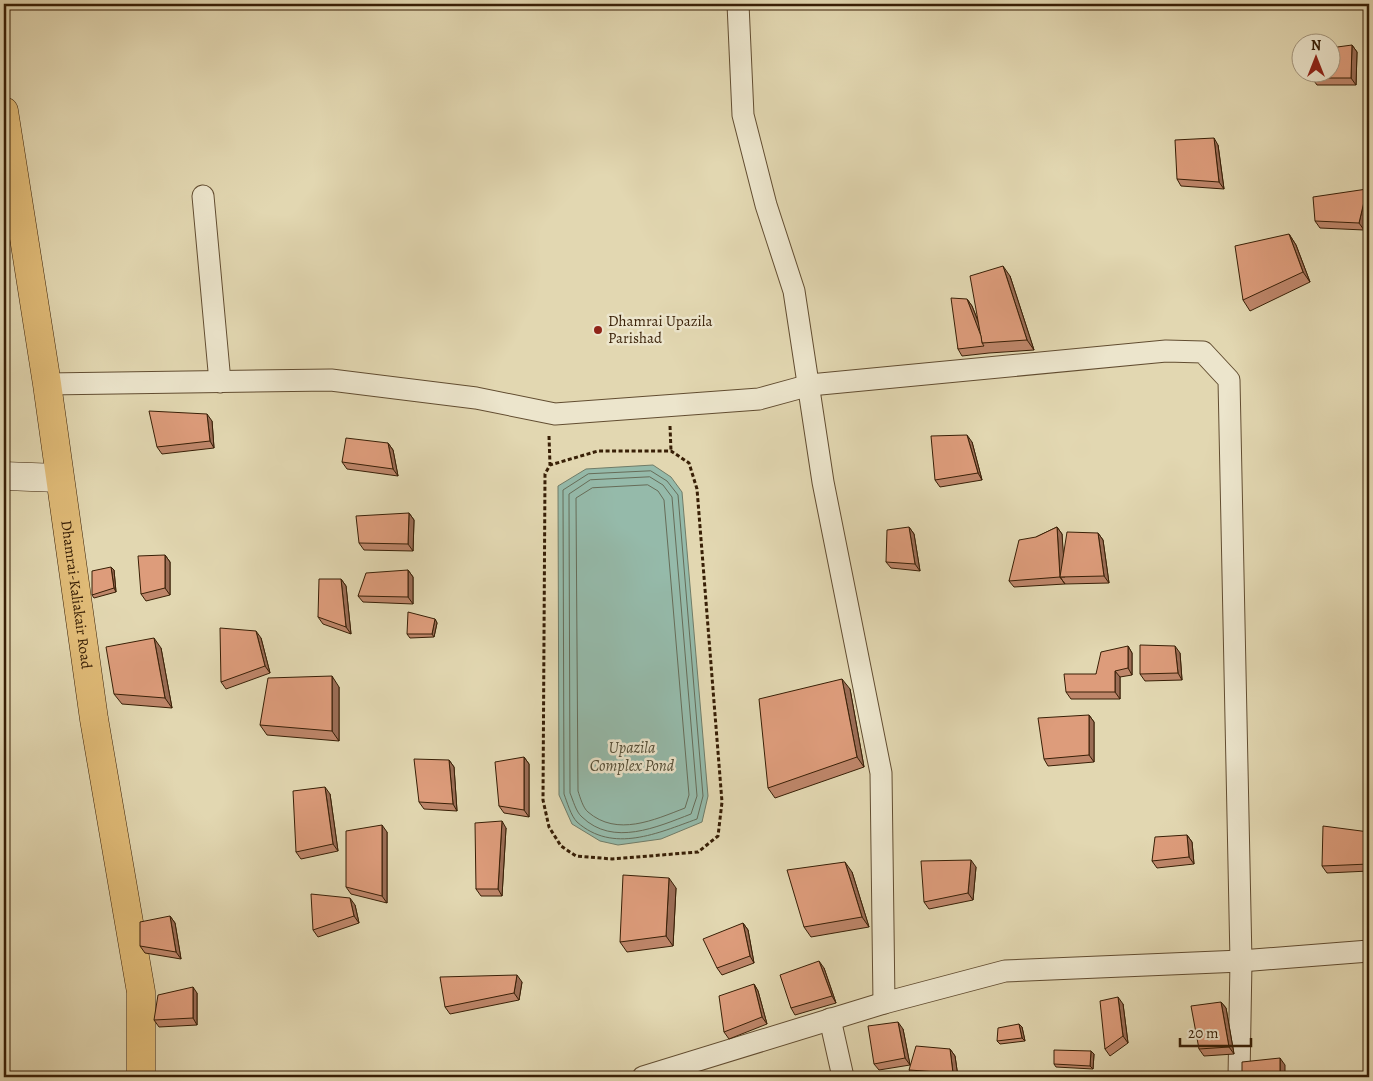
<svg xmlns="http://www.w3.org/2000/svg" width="1373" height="1081" viewBox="0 0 1373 1081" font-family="Alegreya,serif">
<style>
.water{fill:#95baaa;stroke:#707c68}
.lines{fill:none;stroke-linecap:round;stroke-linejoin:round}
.shore{stroke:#666c58;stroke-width:1}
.minor-casing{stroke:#624d31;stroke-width:23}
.secondary-casing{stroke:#381f06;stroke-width:29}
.primary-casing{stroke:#381f06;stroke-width:29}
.path{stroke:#381f06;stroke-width:3;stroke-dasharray:4 2.5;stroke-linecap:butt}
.minor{stroke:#ece5cc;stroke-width:21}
.secondary{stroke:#ece5cc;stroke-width:28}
.primary{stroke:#e1bc78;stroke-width:28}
.wall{fill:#be866a;stroke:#381f06}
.shaded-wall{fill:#9b6d56;stroke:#381f06}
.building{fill:#dd9c7b;stroke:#381f06}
.poi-dot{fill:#8f2418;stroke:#ece5cc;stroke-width:2}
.labels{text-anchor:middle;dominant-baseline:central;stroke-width:5;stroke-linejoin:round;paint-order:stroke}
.poi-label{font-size:15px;fill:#381f06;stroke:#ece5cc;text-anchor:start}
.street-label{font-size:15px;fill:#381f06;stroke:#ece5cc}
.water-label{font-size:16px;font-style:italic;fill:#544e37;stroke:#ece5cc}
</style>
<rect width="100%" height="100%" fill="#e2d7b1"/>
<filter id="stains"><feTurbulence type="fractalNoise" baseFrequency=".004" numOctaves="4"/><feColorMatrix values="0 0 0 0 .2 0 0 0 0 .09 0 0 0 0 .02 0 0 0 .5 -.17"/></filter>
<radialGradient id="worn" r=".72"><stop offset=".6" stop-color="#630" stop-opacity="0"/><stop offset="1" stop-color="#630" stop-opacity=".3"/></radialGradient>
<polygon class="water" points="653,465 671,477 682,492 708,796 702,822 661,839 618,845 600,841 572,824 559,795 558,486 586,469"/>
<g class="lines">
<g class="shore">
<path d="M651,471L667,481L678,495L703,796L697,819C658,833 613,854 577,822C571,816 567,802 564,794L563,490L588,474Z"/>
<path d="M650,477L663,485L672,497L697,796L691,814C657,827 613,847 582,817C576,812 573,800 570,793L569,494L590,480Z"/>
<path d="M648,485L658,491L664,500L689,795L685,808C654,820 617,837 588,812C583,808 580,797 578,791L576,498L592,488Z"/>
</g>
<g class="minor-casing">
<g id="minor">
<polyline points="738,4 743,115 766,205 794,291 823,482 881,773 884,1003"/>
<polyline points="203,196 220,382"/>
<polyline points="47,384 331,380 476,398 555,414 759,399 810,385 1166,351 1203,352 1229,380 1241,961 1239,1077"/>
<polyline points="830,1019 843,1077"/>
<polyline points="643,1077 884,1003 1005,971 1241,961 1369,951"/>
</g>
</g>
<g class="secondary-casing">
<polyline id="secondary" points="4,476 59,478"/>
</g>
<g class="primary-casing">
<g id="primary">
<path id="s1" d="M4,111L47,384L94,719L141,992V1077"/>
</g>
</g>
<g class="path">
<polyline points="670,426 671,451"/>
<polyline points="549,436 550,465 545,474 543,800 549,827 561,846 576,856 612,859 698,852 718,836 722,802 697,489 689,463 671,451 598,451 550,465"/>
</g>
<use href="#minor" class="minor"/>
<use href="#secondary" class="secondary"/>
<use href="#primary" class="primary"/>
</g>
<g class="wall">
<polygon points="1352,45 1357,52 1356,85 1317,85 1312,78"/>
<polygon points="1218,145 1224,189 1181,186 1177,179"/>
<polygon points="1367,189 1369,192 1369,207 1364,230 1320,228 1315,221"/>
<polygon points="1289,234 1296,245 1310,282 1250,311 1243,300"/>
<polygon points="1010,276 1034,350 989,353 962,356 958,349 967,299 972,306 979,323"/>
<polygon points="212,421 214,448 162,454 157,447"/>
<polygon points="972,442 982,480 940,487 935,480"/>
<polygon points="388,443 393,450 398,476 347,469 342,462"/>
<polygon points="409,513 414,520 413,551 364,550 359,543"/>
<polygon points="909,527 914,534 920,571 891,568 886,562"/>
<polygon points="1057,527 1062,534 1063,556 1098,533 1103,540 1109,583 1065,584 1014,587 1009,581 1036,537"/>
<polygon points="165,555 170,562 170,595 146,601 141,594"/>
<polygon points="114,570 116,592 94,598 92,595"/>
<polygon points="408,570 413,577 413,604 363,602 358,596"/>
<polygon points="341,579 346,586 351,634 323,624 318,617"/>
<polygon points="435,619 437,623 434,637 410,638 407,634"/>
<polygon points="261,638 270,673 226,689 221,682"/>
<polygon points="1128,646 1132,653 1132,675 1120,677 1120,699 1071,699 1066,692 1096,674"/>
<polygon points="161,648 172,708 122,704 114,694"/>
<polygon points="1180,653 1182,680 1145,681 1140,674"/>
<polygon points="339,687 339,741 267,735 260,725"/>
<polygon points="850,689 864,767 775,798 768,788"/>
<polygon points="1089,715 1094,722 1094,762 1048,766 1044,759"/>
<polygon points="524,757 529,764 529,817 504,813 499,806"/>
<polygon points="449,760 454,767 457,811 424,809 419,802"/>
<polygon points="330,794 338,851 301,859 296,852"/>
<polygon points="506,828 502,896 481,896 476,889"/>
<polygon points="387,832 387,903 351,894 346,887"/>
<polygon points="1369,832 1369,871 1327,873 1322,866"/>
<polygon points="1187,835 1192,842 1194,864 1157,868 1152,861"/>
<polygon points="976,867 973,900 929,909 924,902"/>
<polygon points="852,872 869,927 811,937 804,927"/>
<polygon points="676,888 673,946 627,952 620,942"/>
<polygon points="355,905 359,923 318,937 313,930"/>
<polygon points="170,916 175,923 181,959 145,953 140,946"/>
<polygon points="743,923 748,930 754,963 722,975 717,968"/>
<polygon points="824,968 836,1003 795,1015 791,1008"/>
<polygon points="522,982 519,1000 450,1014 445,1007"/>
<polygon points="754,984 758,991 767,1024 729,1039 724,1032"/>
<polygon points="197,993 197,1025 159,1027 154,1020"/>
<polygon points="1221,1002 1226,1008 1234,1054 1204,1056 1199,1049"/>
<polygon points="1123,1004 1128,1043 1110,1056 1105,1049"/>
<polygon points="1019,1024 1022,1027 1025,1041 1000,1044 997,1041"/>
<polygon points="903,1029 910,1065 879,1070 874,1064"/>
<polygon points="950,1049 955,1056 958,1077 914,1077 909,1070"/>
<polygon points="1091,1051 1094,1054 1093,1069 1056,1067 1054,1064"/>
</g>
<g class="shaded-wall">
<polygon points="1352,45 1357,52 1356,85 1351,78"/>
<polygon points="1214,138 1218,145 1224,189 1219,182"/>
<polygon points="1367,189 1369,192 1369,207 1364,230 1359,223"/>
<polygon points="1289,234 1296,245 1310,282 1303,272"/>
<polygon points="1003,266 1010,276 1034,350 1027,340"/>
<polygon points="967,299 972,306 986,342 983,343"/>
<polygon points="207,414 212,421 214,448 210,441"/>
<polygon points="967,435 972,442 982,480 978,473"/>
<polygon points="388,443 393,450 398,476 393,469"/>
<polygon points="409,513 414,520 413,551 408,544"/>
<polygon points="909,527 914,534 920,571 915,564"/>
<polygon points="1057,527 1062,534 1065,577 1060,577 1065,584 1060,577"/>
<polygon points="1098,533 1103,540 1109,583 1104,576"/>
<polygon points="165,555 170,562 170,595 165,588"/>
<polygon points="111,567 114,570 116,592 114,588"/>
<polygon points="408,570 413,577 413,604 408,597"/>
<polygon points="341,579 346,586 351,634 346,627"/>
<polygon points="435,619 437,623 434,637 432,634"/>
<polygon points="256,631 261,638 270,673 265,666"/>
<polygon points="154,638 161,648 172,708 165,698"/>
<polygon points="1128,646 1132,653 1132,675 1128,668"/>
<polygon points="1175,646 1180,653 1182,680 1178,673"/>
<polygon points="1115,671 1120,677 1120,699 1115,692"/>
<polygon points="332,676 339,687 339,741 332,731"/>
<polygon points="842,679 850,689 864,767 857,757"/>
<polygon points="1089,715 1094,722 1094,762 1089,755"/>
<polygon points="524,757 529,764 529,817 524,810"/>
<polygon points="449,760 454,767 457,811 453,804"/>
<polygon points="325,787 330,794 338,851 333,844"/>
<polygon points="502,821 506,828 502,896 498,889"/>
<polygon points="382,825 387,832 387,903 382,896"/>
<polygon points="1187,835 1192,842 1194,864 1189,857"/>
<polygon points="971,860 976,867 973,900 968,893"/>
<polygon points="845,862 852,872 869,927 862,917"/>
<polygon points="669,878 676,888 673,946 666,936"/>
<polygon points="350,898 355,905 359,923 354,916"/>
<polygon points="170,916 175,923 181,959 176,952"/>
<polygon points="743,923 748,930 754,963 750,956"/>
<polygon points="819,961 824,968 836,1003 832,996"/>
<polygon points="517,975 522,982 519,1000 514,993"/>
<polygon points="754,984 758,991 767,1024 762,1017"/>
<polygon points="193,987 197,993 197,1025 193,1018"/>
<polygon points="1118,997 1123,1004 1128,1043 1123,1036"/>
<polygon points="1221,1002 1226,1008 1234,1054 1229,1047"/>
<polygon points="898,1022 903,1029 910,1065 905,1058"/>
<polygon points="1019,1024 1022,1027 1025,1041 1022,1038"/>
<polygon points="950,1049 955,1056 958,1077 956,1077 953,1073"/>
<polygon points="1091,1051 1094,1054 1093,1069 1090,1066"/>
<polygon points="1280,1058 1285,1065 1285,1077 1280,1077"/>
</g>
<g class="building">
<polygon points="1352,45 1351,78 1312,78 1313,72 1330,72 1330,48"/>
<polygon points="1214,138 1219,182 1177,179 1175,140"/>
<polygon points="1367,189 1359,223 1315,221 1313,197"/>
<polygon points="1289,234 1303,272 1243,300 1235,246"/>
<polygon points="1003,266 1027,340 982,343 970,276"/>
<polygon points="951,298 967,299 981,336 982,343 984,346 958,349"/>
<polygon points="149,411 207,414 210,441 157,447"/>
<polygon points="967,435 978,473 935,480 931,436"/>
<polygon points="346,438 388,443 393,469 342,462"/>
<polygon points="409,513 408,544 359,543 356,516"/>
<polygon points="909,527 915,564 886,562 887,530"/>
<polygon points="1057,527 1060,577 1009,581 1019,540 1036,537"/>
<polygon points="1067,532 1098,533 1104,576 1060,577"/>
<polygon points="165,555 165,588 141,594 138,556"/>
<polygon points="111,567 114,588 92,595 92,571"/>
<polygon points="408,570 408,597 358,596 366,573"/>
<polygon points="319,579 341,579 346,627 318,617"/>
<polygon points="408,612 435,619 432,634 407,634"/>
<polygon points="220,628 256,631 265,666 221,682"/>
<polygon points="154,638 165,698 114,694 106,647"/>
<polygon points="1140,645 1175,646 1178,673 1140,674"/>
<polygon points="1128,646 1128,668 1115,671 1115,692 1066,692 1064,674 1096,674 1101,652"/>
<polygon points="332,676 332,731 260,725 268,678"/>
<polygon points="842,679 857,757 768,788 759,699"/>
<polygon points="1089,715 1089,755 1044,759 1038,718"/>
<polygon points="524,757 524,810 499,806 495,762"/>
<polygon points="414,759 449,760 453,804 419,802"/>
<polygon points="325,787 333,844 296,852 293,791"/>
<polygon points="502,821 498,889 476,889 475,823"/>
<polygon points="382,825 382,896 346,887 346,831"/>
<polygon points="1323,826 1369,832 1369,864 1322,866"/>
<polygon points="1187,835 1189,857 1152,861 1155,837"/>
<polygon points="971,860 968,893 924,902 921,861"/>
<polygon points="845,862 862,917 804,927 787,870"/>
<polygon points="623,875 669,878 666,936 620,942"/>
<polygon points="311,894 350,898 354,916 313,930"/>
<polygon points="170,916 176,952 140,946 140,922"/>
<polygon points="743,923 750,956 717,968 703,939"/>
<polygon points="819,961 832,996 791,1008 780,975"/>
<polygon points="517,975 514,993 445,1007 440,977"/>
<polygon points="754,984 762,1017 724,1032 719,996"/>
<polygon points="193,987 193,1018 154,1020 158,995"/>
<polygon points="1118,997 1123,1036 1105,1049 1100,1001"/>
<polygon points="1221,1002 1229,1047 1199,1049 1191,1006"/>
<polygon points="898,1022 905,1058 874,1064 868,1026"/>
<polygon points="1019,1024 1022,1038 997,1041 998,1028"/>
<polygon points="916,1046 950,1049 953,1073 909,1070"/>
<polygon points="1054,1050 1091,1051 1090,1066 1054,1064"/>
<polygon points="1280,1058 1280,1077 1242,1077 1242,1062"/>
</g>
<circle class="poi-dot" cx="598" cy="330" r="5"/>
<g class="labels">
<g class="poi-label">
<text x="608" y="321">Dhamrai Upazila<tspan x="608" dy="17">Parishad</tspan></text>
</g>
<g class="street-label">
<text stroke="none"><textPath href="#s1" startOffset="489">Dhamrai-Kaliakair Road</textPath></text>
</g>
<g class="water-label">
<text x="632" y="748">Upazila<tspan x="632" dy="18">Complex Pond</tspan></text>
</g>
</g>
<rect width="1373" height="1081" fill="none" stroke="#e2d7b1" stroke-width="20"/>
<rect x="5" y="5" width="1363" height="1071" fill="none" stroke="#381f06" stroke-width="2.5"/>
<rect x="10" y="10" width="1353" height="1061" fill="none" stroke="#381f06"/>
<g transform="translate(1316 58)"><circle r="24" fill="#ece5cc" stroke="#a4967d"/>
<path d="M0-4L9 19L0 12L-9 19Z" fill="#8f2418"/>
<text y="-8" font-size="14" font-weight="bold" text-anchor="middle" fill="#381f06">N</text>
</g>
<path d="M1180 1038v8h71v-8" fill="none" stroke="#381f06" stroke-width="2.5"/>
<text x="1188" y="1038" font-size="15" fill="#381f06" stroke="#ece5cc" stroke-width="4" paint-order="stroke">20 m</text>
<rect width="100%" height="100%" filter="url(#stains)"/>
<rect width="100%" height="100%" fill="url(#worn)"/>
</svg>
